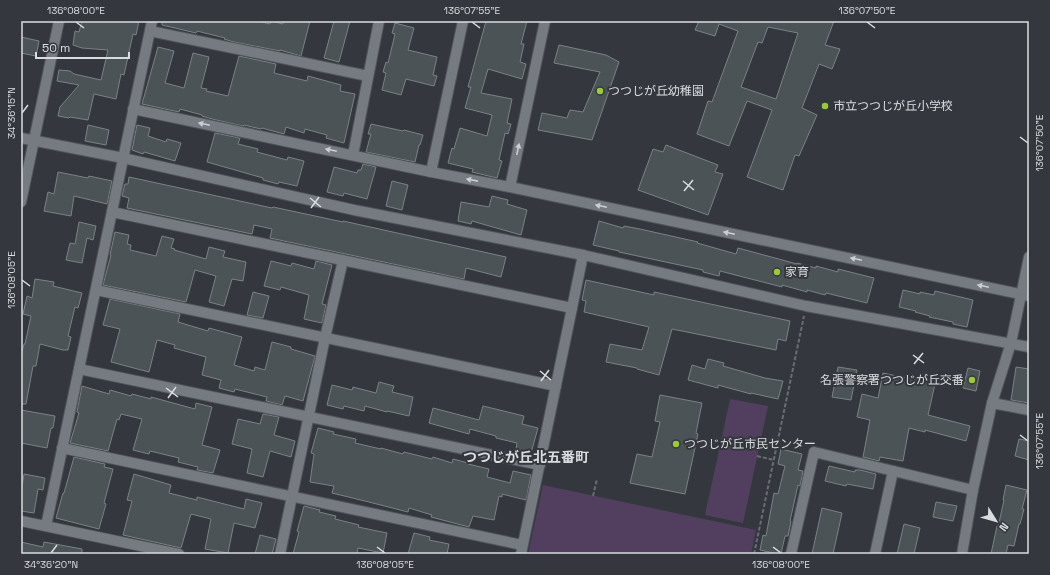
<svg xmlns="http://www.w3.org/2000/svg" width="1050" height="575" viewBox="0 0 1050 575" font-family="'Space Grotesk','Noto Sans JP',sans-serif">
<style>
.green{fill:#523e5f}
.building{fill:#4b5357;stroke:#7a8286;fill-rule:evenodd}
.lines{fill:none;stroke-linecap:round;stroke-linejoin:round}
.minor-casing{stroke:#515459;stroke-width:12}
.tertiary-casing{stroke:#515459;stroke-width:12}
.path{stroke:#6a6d72;stroke-width:2;stroke-dasharray:4 2;stroke-linecap:butt}
.minor{stroke:#767b82;stroke-width:10}
.tertiary{stroke:#767b82;stroke-width:10}
.oneway{fill:#cbced2}
.ticks{fill:none;stroke:#dadde0;stroke-width:1.5}
.poi-dot{fill:#9bcb33;stroke:#34383e;stroke-width:1.5}
.labels{text-anchor:middle;dominant-baseline:central;stroke-width:4;stroke-linejoin:round;paint-order:stroke}
.poi-label{font-size:12px;fill:#dadde0;stroke:#34383e;text-anchor:start}
.quarter-label{font-size:14px;font-weight:bold;fill:#dadde0;stroke:#34383e}
.neatline{fill:none;stroke:#dadde0;stroke-width:1.5}
.ticks-label{font-size:10px;text-anchor:middle;fill:#dadde0}
</style>
<rect width="100%" height="100%" fill="#34383e"/>
<g class="green">
<polygon points="730,399 768,406 743,523 705,515"/>
<polygon points="543,485 756,530 751,554 528,554"/>
</g>
<g class="building">
<polygon points="82,21 139,21 136,35 133,34 124,75 121,74 116,99 94,94 88,120 70,117 69,118 58,116 60,107 79,85 57,81 59,70 70,71 74,74 101,80 108,50 82,48 73,45 75,31 79,32"/>
<polygon points="162,21 258,21 270,24 271,21 283,24 284,21 310,21 301,56 280,50 280,51 234,42 224,39 225,38 197,31 196,33 162,25"/>
<polygon points="334,21 350,21 339,62 324,58"/>
<polygon points="486,21 527,21 521,44 524,44 520,62 526,64 522,79 488,69 481,93 512,99 507,123 511,124 508,134 505,133 499,160 502,161 497,178 472,172 473,169 448,163 452,148 454,149 460,128 487,136 492,115 465,108 471,87 468,87"/>
<path d="M699,21H834L825,45L840,49L832,69L819,64L802,108L817,115L799,156L795,155L783,190L747,177L772,110L747,101L729,146L697,134L708,101L712,102L738,31L719,24L715,36L695,30ZM768,27L798,33L776,99L741,87L758,42L762,43Z"/>
<polygon points="395,23 414,28 408,50 437,57 433,75 437,76 434,86 406,79 401,95 382,90 386,73 383,72 386,62 388,63 395,34 392,33"/>
<polygon points="21,37 39,41 36,56 21,53"/>
<polygon points="559,45 606,55 619,62 592,140 538,130 542,113 567,118 570,110 583,112 600,72 554,63"/>
<polygon points="158,47 174,51 165,83 184,88 193,53 209,57 201,88 207,89 206,91 228,96 239,56 276,64 274,73 307,81 308,76 341,85 340,91 355,94 344,143 326,138 327,135 305,129 304,133 286,127 284,134 262,128 261,129 244,125 243,126 212,119 202,116 202,115 180,109 179,112 142,104"/>
<polygon points="371,124 403,131 404,130 423,135 420,145 419,145 415,162 366,152 371,134 368,134"/>
<polygon points="88,125 109,130 106,145 85,141"/>
<polygon points="137,125 150,128 148,136 166,142 167,139 181,143 175,161 144,152 143,154 132,150"/>
<polygon points="215,133 240,138 238,144 258,149 257,152 287,160 288,157 304,161 297,186 279,182 278,184 263,180 263,178 207,162"/>
<polygon points="666,145 718,165 715,172 723,174 708,215 638,190 653,149 663,152"/>
<polygon points="363,164 376,167 367,199 344,193 343,196 327,192 334,167 357,173 358,170 361,170"/>
<polygon points="58,172 88,178 89,176 112,181 107,204 74,196 71,216 44,211 48,192 54,194"/>
<polygon points="129,177 272,208 273,207 343,222 343,221 506,257 501,277 466,268 464,279 270,238 272,229 254,225 252,234 127,208 129,198 122,196 125,184 128,184"/>
<polygon points="392,181 408,185 402,210 386,206"/>
<polygon points="492,196 508,200 507,204 527,210 521,235 472,221 471,224 458,221 461,202 489,207"/>
<polygon points="599,221 623,228 624,226 640,229 698,242 697,243 736,254 738,248 797,264 797,263 816,268 816,266 838,272 838,269 874,278 867,303 826,293 825,295 807,290 807,292 782,285 782,287 720,271 719,276 703,272 703,270 619,252 619,251 593,245"/>
<polygon points="79,222 96,226 93,240 87,238 82,263 66,260 70,243 75,244"/>
<polygon points="115,232 129,235 127,244 131,245 130,250 156,256 162,236 174,239 171,248 175,249 174,250 206,259 209,247 225,251 223,257 246,262 243,281 232,279 224,306 209,302 216,276 195,270 186,302 103,285 111,255 110,255"/>
<polygon points="271,261 291,266 292,263 314,269 316,261 332,265 322,304 326,305 322,323 304,319 309,295 281,287 280,290 264,286"/>
<polygon points="35,279 54,282 53,286 82,293 78,308 75,307 68,336 71,337 68,350 63,350 40,344 36,366 33,366 26,404 21,404 21,356 24,344 25,344 31,316 23,314 27,296 32,298"/>
<polygon points="586,280 654,295 654,292 790,321 786,341 778,339 776,350 672,329 659,375 637,369 637,368 606,362 610,344 642,350 649,327 584,312 586,301 582,300"/>
<polygon points="903,290 920,294 920,292 934,295 935,291 973,300 967,327 953,324 953,322 929,317 930,316 915,312 916,311 899,307"/>
<polygon points="253,292 269,296 263,318 247,315"/>
<polygon points="110,299 180,314 178,322 208,331 209,328 242,337 234,365 254,371 255,367 265,370 272,342 291,347 291,349 315,356 303,401 285,396 282,405 266,401 267,397 235,389 234,392 219,388 221,380 202,375 206,357 174,348 175,345 157,340 149,372 111,362 120,329 103,325"/>
<polygon points="708,359 724,363 723,366 765,378 783,381 778,399 751,393 751,394 718,385 718,388 688,380 692,365 705,369"/>
<polygon points="838,367 857,370 851,400 832,397"/>
<polygon points="1016,367 1029,369 1029,403 1011,400"/>
<polygon points="968,368 980,371 976,391 963,388"/>
<polygon points="883,373 935,384 928,415 970,426 966,441 925,430 925,432 909,428 903,461 880,457 879,461 863,457 870,420 857,417 862,394 878,398"/>
<polygon points="379,382 394,386 392,392 413,397 409,416 387,411 387,412 365,406 364,411 344,406 343,409 327,405 332,385 352,390 353,387 376,393"/>
<polygon points="82,386 109,394 110,390 131,396 132,394 151,399 151,397 195,409 196,403 212,407 202,445 220,450 213,473 197,470 198,467 178,462 179,458 150,451 149,454 133,450 142,419 121,414 119,420 117,419 108,451 70,443 79,413 77,412"/>
<polygon points="660,395 702,403 696,433 698,434 685,494 630,483 637,454 652,457 660,422 655,421"/>
<polygon points="483,406 524,416 522,424 538,428 531,453 516,449 517,443 496,438 496,436 470,429 469,434 429,423 433,408 479,420"/>
<polygon points="21,410 55,416 53,428 51,428 47,448 21,443"/>
<polygon points="263,414 279,417 274,435 295,441 291,457 270,451 263,477 247,473 252,449 232,444 238,419 260,424"/>
<polygon points="318,428 334,432 333,434 356,439 355,443 381,449 381,448 403,454 404,452 432,459 433,457 452,463 453,459 468,463 468,464 489,469 487,477 510,483 513,471 531,475 526,500 502,494 502,497 499,496 494,520 473,516 469,527 431,517 432,515 409,508 408,512 369,502 332,493 334,486 310,482 314,454 311,453"/>
<polygon points="1019,439 1029,441 1029,460 1015,456"/>
<polygon points="781,449 802,454 798,470 803,471 800,486 798,485 790,521 791,521 788,536 785,536 781,554 778,554 760,550 763,535 766,536 774,493 778,494 785,466 778,464"/>
<polygon points="74,457 105,464 104,467 113,469 104,503 106,504 99,529 56,518 63,493 64,493"/>
<polygon points="829,466 855,472 855,470 860,470 876,474 873,489 847,484 846,486 825,481"/>
<polygon points="24,474 45,478 43,490 38,489 34,513 21,511 21,493"/>
<polygon points="134,474 171,485 169,493 197,500 197,497 244,509 246,499 262,503 255,528 234,523 228,553 205,549 211,519 191,514 181,548 123,535 132,501 127,500"/>
<polygon points="1006,485 1027,490 1022,509 1024,509 1020,524 1019,524 1014,546 1008,545 1006,554 991,554 997,526 998,527 1004,500 1003,500"/>
<polygon points="936,502 957,506 953,521 933,517"/>
<polygon points="304,506 320,510 319,512 336,516 335,519 359,525 358,527 387,533 383,553 358,548 357,554 293,554 299,532 297,531"/>
<polygon points="822,508 842,513 833,554 812,554"/>
<polygon points="904,524 920,528 914,554 897,554"/>
<polygon points="414,533 430,537 429,540 449,544 447,554 408,554"/>
<polygon points="260,535 276,539 272,554 255,554"/>
<polygon points="21,542 43,547 44,542 82,549 82,554 21,554"/>
</g>
<g class="lines">
<g class="minor-casing">
<g id="minor">
<polyline points="150,31 368,76"/>
<polyline points="133,109 431,172 510,187 1029,296"/>
<polyline points="353,155 379,21"/>
<polyline points="431,172 463,21"/>
<polyline points="510,187 545,21"/>
<polyline points="112,212 572,308"/>
<polyline points="96,290 556,386"/>
<polyline points="79,369 540,465"/>
<polyline points="992,403 1029,410"/>
<polyline points="62,448 522,545"/>
<polyline points="21,521 179,554"/>
<path d="M46,526C81,358 117,190 152,21"/>
<polyline points="280,554 325,338 343,260"/>
<polyline points="521,554 583,255"/>
<polyline points="791,554 814,452 973,490"/>
<polyline points="875,554 893,471"/>
</g>
</g>
<g class="tertiary-casing">
<g id="tertiary">
<polyline points="21,138 123,158 354,210 583,255 806,306 1029,347"/>
<polyline points="21,202 59,21"/>
<polyline points="962,554 973,490 992,403 1011,343 1029,257"/>
</g>
</g>
<g class="path">
<polyline points="757,456 774,460"/>
<polyline points="593,496 597,479"/>
<polyline points="754,554 804,316"/>
</g>
<use href="#minor" class="minor"/>
<use href="#tertiary" class="tertiary"/>
</g>
<defs><path id="oneway-solid" d="M-6-.8H1V-3.2L6.5 0L1 3.2V.8H-6Z"/></defs>
<g class="oneway">
<use href="#oneway-solid" transform="translate(204 124) rotate(-168)"/>
<use href="#oneway-solid" transform="translate(518 149) rotate(-78)"/>
<use href="#oneway-solid" transform="translate(331 150) rotate(-168)"/>
<use href="#oneway-solid" transform="translate(472 180) rotate(-169)"/>
<use href="#oneway-solid" transform="translate(601 206) rotate(-168)"/>
<use href="#oneway-solid" transform="translate(729 233) rotate(-168)"/>
<use href="#oneway-solid" transform="translate(856 259) rotate(-168)"/>
<use href="#oneway-solid" transform="translate(983 286) rotate(-168)"/>
</g>
<path class="ticks" d="M76,22L84,28M472,22L480,28M867,22L875,28M22,113L28,105M1020,137L1028,143M683,181L694,190M684,191L693,180M310,198L321,207M311,208L319,197M22,280L30,286M913,355L924,363M914,364L923,353M540,371L551,380M541,381L549,370M166,388L178,397M168,398L176,387M1020,435L1028,441M377,547L385,553M773,547L781,553M51,553L57,545"/>
<g class="poi-dot">
<circle cx="600" cy="91" r="4"/>
<circle cx="825" cy="106" r="4"/>
<circle cx="777" cy="272" r="4"/>
<circle cx="972" cy="380" r="4"/>
<circle cx="676" cy="444" r="4"/>
</g>
<g class="labels">
<g class="poi-label">
<text x="608" y="91">つつじが丘幼稚園</text>
<text x="833" y="106">市立つつじが丘小学校</text>
<text x="785" y="272">家育</text>
<text x="964" y="380" text-anchor="end">名張警察署つつじが丘交番</text>
<text x="684" y="444">つつじが丘市民センター</text>
</g>
<g class="quarter-label">
<text x="526" y="457">つつじが丘北五番町</text>
</g>
</g>
<rect width="1050" height="575" fill="none" stroke="#34383e" stroke-width="44"/>
<g transform="translate(996 521) rotate(127)" stroke="#34383e" stroke-width="3" paint-order="stroke">
<path d="M0-3L7 15L0 10L-7 15Z" fill="#dadde0"/>
<text y="-6" font-size="11" font-weight="bold" text-anchor="middle" fill="#dadde0">N</text>
</g>
<path d="M36 52v6h93v-6" fill="none" stroke="#dadde0" stroke-width="2"/>
<text x="42" y="52" font-size="12" fill="#dadde0" stroke="#34383e" stroke-width="3" paint-order="stroke">50 m</text>
<rect x="22" y="22" width="1006" height="531" class="neatline"/>
<g class="ticks-label">
<text x="76" y="14">136°08'00"E</text>
<text x="472" y="14">136°07'55"E</text>
<text x="867" y="14">136°07'50"E</text>
<text transform="translate(11 113) rotate(-90)" y="4">34°36'15"N</text>
<text transform="translate(1039 143) rotate(-90)" y="4">136°07'50"E</text>
<text transform="translate(11 280) rotate(-90)" y="4">136°08'05"E</text>
<text transform="translate(1039 441) rotate(-90)" y="4">136°07'55"E</text>
<text x="51" y="568">34°36'20"N</text>
<text x="385" y="568">136°08'05"E</text>
<text x="781" y="568">136°08'00"E</text>
</g>
</svg>
